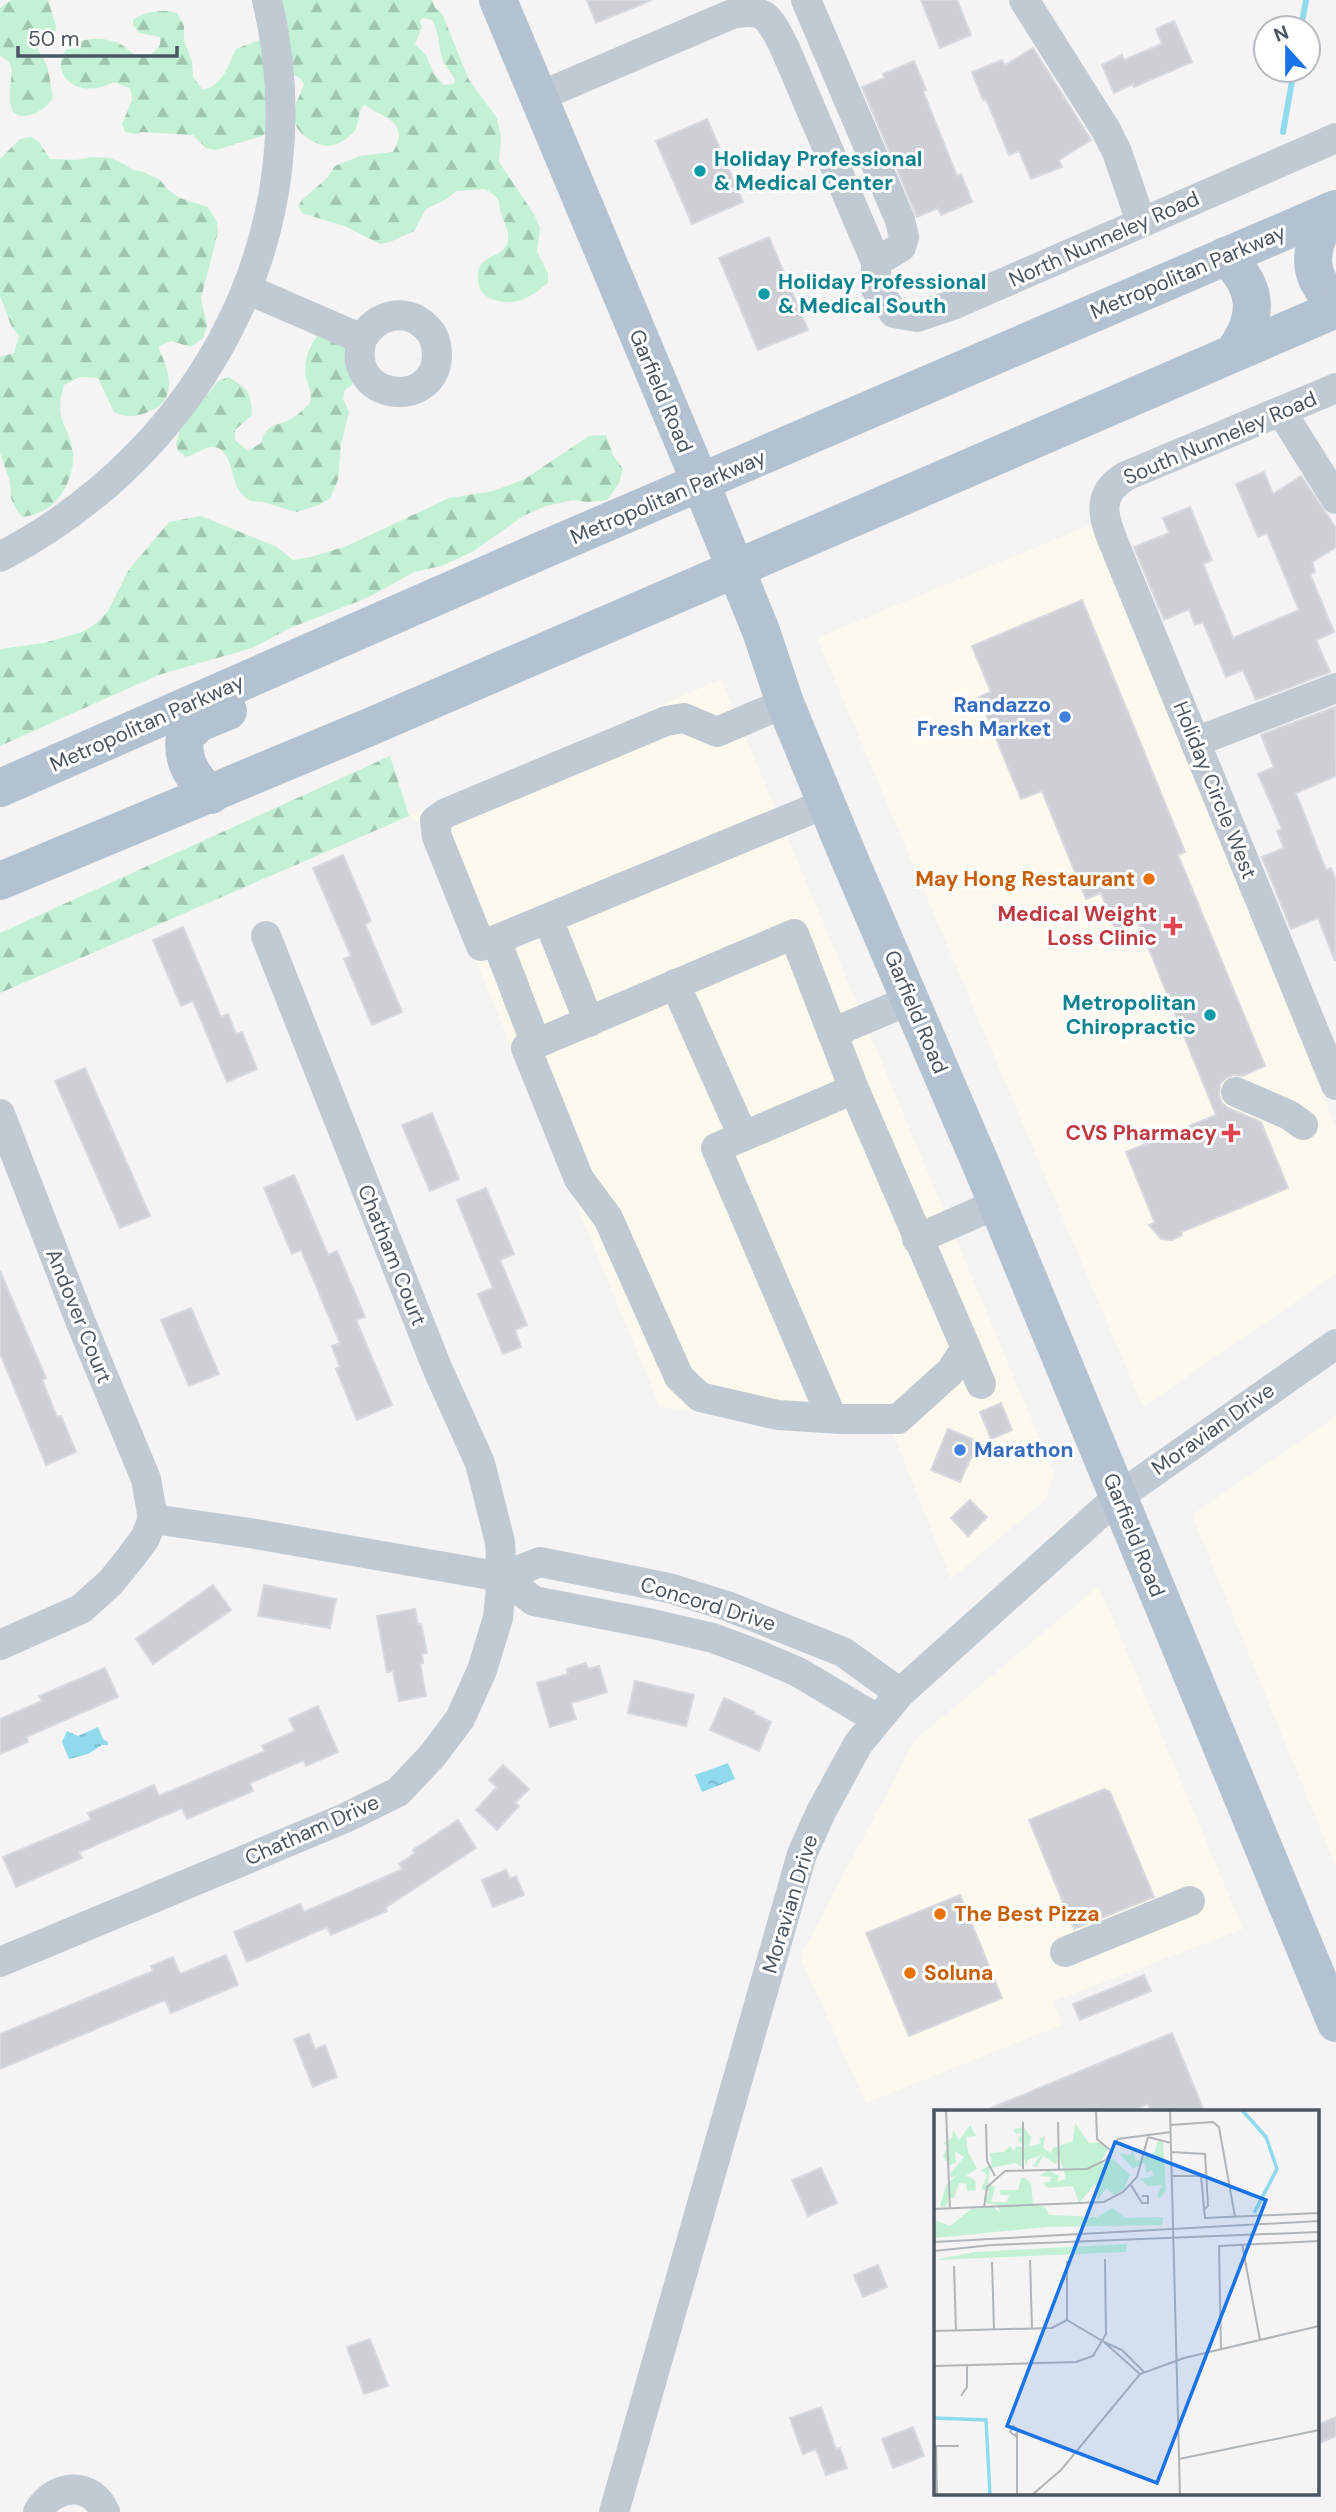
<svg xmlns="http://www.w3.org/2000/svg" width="1336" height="2512" viewBox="0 0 1336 2512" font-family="'DM Sans',sans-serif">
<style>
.commercial{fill:#fdf9ef}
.forest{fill:url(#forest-firs);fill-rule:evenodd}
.water{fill:url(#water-ripples)}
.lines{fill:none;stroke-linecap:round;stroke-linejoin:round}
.stream{stroke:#90daee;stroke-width:6}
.building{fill:#cdcfd5;stroke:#d7d9de;stroke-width:2}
.minor{stroke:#c1cad2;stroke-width:30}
.major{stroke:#b3c2d1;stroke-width:38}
.culture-dot{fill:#0f9aa8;stroke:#fff;stroke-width:2.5}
.shop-dot{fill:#3f7fe0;stroke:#fff;stroke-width:2.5}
.food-dot{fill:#e8710a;stroke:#fff;stroke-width:2.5}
.health-dot{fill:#e0444e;stroke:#fff;stroke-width:2.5}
.labels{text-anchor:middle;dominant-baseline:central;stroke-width:6;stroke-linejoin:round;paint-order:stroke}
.culture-label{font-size:21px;font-weight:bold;fill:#0d838f;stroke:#fff;text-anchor:start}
.street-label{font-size:21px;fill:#4a5661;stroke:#fff}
.shop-label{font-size:21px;font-weight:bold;fill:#366cbe;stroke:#fff;text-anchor:end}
.food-label{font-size:21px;font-weight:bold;fill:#c56008;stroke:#fff;text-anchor:start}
.health-label{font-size:21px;font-weight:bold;fill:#be3a42;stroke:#fff;text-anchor:end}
.inset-river{fill:none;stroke:#90daee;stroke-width:3.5}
.inset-road{fill:none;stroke:#b1b4b9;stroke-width:2}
.view{fill:#1a73e8;fill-opacity:0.15;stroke:#1a73e8;stroke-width:3.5}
.inset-edge{fill:none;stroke:#4a5661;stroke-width:3.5}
</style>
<defs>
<pattern id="forest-firs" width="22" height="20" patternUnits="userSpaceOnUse" patternTransform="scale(1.75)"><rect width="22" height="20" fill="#c3f1d5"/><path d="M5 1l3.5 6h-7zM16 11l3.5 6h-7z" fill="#a0c6b0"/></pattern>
<pattern id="water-ripples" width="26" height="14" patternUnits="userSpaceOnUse" patternTransform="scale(1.75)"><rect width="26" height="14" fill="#90daee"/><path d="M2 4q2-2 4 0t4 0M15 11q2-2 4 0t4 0" fill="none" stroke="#78b4c4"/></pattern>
</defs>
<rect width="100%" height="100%" fill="#f5f3f3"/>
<g class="commercial">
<polygon points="1095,523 1336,1128 1336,1274 1143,1407 817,638"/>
<polygon points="721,679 1054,1473 1046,1499 951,1579 893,1433 660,1407 419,823 409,816"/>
<polygon points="1336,1416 1336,1867 1192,1515"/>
<polygon points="1099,1586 1243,1929 1054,2001 1061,2025 866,2103 800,1957 915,1740"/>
</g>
<g class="forest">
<path d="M11,0H48L56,26L55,35L37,38C34,52 46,57 48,70C50,79 51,88 53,98C47,107 38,114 26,116C0,119 14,78 11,67C10,61 6,59 0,56V8Z"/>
<path d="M267,0H432L435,8L439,10L443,16L469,80L497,118L501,137L499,162L535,216L540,228L537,252L548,274V282C542,289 530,297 521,300C508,305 482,301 479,286C471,248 510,263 508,236C508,227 502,219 500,210C499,207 500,203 498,199C496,196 489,191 485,189L456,191L445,200L426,209L414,231L390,242L380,244L347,227L302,213L299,206L301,201L328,177L335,166L360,156L393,152C404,133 399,123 380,114C374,112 370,107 364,105C356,113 361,125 352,134C347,139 334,147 327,146C315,145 296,133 294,120C292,105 300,98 304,84L300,78L290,73L268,131L262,136L216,150L206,148L193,135L141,132L135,134L125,132L122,124L132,100L130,88L114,82C60,109 38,44 92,39C100,38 111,40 118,43C133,49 136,67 155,51C160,46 161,44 160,37L139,33L133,25V20C146,11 162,9 177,13L184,26V40L192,62L193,77L203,90C224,84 228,66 236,49L259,40ZM423,18L432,20C440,33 438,47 443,61C447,69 453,73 455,82L453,84L444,85L434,74L426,55L415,44L422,27L420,21Z"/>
<path d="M31,137L39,142L50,159L76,160L92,157L110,158L124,164L133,170L144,172L160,180L168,190L180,198L208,207L217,222L218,232L201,298L207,326L203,338L191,347L171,341L159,346C159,353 162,354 164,361C172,381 172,403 150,411C137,417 126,418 114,412L98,378L80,377L64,385C53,424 69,422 73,454C74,461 72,470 70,476C62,500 48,513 23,517L17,511L11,498L10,482L0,453V357L14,353L19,336L11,325L0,296V159L20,139Z"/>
<path d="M341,333L356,376L352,385L345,390L343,398L349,412L341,444L338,480L330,498L319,505L296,512L263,502L250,501C246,498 241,494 238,489C231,477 231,441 207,448C200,450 193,455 186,457L178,451L176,444L180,430L218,381L229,377C248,390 251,391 252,415L235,430V440L248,451L261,443C266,423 276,427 291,419C298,415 304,409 310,403C312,395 310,390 307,381C302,364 308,347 319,334Z"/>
<polygon points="606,435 613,455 623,469 619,483 607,500 588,502 573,500 546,506 525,515 472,552 441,566 414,572 369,597 288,629 252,648 158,675 0,746 0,649 44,643 82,632 94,625 108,611 128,571 169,522 201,516 277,547 293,560 311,557 347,546 449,498 493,491 525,479 589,436"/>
<polygon points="390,756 409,816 0,993 0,933"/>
</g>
<g class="water">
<polygon points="98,1727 103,1739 108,1742 108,1745 102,1745 88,1754 69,1759 62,1742 67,1731 78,1736"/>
<polygon points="728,1763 735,1779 702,1792 695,1775"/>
</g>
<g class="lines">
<g class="stream">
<polyline points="1301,28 1306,0"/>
<polyline points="1283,132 1294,70"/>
</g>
</g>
<g class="building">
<polygon points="587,0 652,0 596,23"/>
<polygon points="921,0 957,0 971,35 940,48"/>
<polygon points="1174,21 1192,62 1134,87 1133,84 1114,93 1102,65 1122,55 1124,60 1162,44 1156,29"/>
<polygon points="1033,48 1091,140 1059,160 1062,167 1031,179 1019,151 1009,155 986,99 983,100 972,72 1002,60 1005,65"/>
<polygon points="914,61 926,90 923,91 957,176 961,174 972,202 941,215 938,208 917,217 862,87 885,78 883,74"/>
<polygon points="707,119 743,202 692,224 656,141"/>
<polygon points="769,237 808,330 758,350 719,258"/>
<polygon points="1264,472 1273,494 1301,476 1336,528 1336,547 1312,562 1315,572 1310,574 1334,632 1316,640 1330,672 1256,700 1243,670 1226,677 1203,622 1195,625 1189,609 1164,620 1134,547 1169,533 1163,518 1190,507 1212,560 1203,564 1233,638 1299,610 1267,533 1258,537 1236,484"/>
<polygon points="1082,600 1185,852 1178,855 1265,1066 1242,1076 1233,1075 1226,1078 1220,1084 1219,1095 1222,1103 1228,1108 1261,1122 1288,1188 1181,1232 1182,1235 1172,1240 1161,1239 1149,1225 1155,1223 1126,1152 1216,1115 1138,922 1116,931 1101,893 1086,899 1042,791 1021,799 979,697 991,692 972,646"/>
<polygon points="1335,707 1336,776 1296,793 1326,870 1331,868 1336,881 1335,961 1318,918 1291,929 1262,857 1284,848 1277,831 1282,829 1258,774 1274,767 1261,735"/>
<polygon points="343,855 371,921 365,924 402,1012 372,1025 344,959 351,956 313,868"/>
<polygon points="183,927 221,1017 228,1014 236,1034 242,1032 257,1069 227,1082 193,1001 181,1006 153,940"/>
<polygon points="85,1068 150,1216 120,1228 55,1081"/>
<polygon points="432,1113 459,1179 430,1191 402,1125"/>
<polygon points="294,1175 328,1255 337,1251 365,1317 356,1320 392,1405 357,1420 336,1369 340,1367 332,1346 340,1343 301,1250 292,1254 264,1188"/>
<polygon points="486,1188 514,1254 500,1260 527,1325 515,1330 521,1347 503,1354 478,1294 493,1288 457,1200"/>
<polygon points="0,1271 46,1378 42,1380 57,1417 61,1416 76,1452 46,1465 0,1353"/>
<polygon points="191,1308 219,1374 189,1386 161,1320"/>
<polygon points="1001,1403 1012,1430 991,1439 980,1412"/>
<polygon points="948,1429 982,1443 976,1459 971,1457 960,1482 931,1470"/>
<polygon points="970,1500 987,1517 968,1536 951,1518"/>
<polygon points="213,1585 231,1610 153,1664 136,1639"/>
<polygon points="264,1585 336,1599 330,1628 258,1616"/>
<polygon points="415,1609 418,1625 421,1624 427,1653 422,1654 423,1663 420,1664 426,1696 399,1701 393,1671 387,1672 377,1616"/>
<polygon points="586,1663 588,1669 599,1666 607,1692 571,1703 576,1719 550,1727 537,1683 568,1674 567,1669"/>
<polygon points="105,1668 118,1697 26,1737 28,1742 0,1754 0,1719 42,1701 39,1696"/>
<polygon points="635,1681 694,1695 686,1726 628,1713"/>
<polygon points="724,1698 755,1712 754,1714 771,1722 759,1751 710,1730"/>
<polygon points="318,1706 338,1752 306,1766 304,1760 250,1783 253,1791 187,1819 182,1808 79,1852 82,1858 16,1887 3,1857 91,1820 88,1813 154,1785 159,1796 265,1751 262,1746 295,1731 289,1719"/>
<polygon points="503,1765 529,1789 515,1803 519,1806 497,1830 476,1810 497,1787 489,1780"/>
<polygon points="1104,1789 1110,1792 1154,1897 1074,1929 1029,1820"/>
<polygon points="458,1820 476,1848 385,1908 387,1911 331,1935 327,1927 247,1962 234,1932 300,1904 304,1912 403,1869 399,1864 415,1853 413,1850"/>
<polygon points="506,1870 510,1879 516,1876 524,1895 493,1907 482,1880"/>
<polygon points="960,1895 1002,1998 909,2036 866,1933"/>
<polygon points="226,1955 238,1985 171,2013 165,2000 0,2069 0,2034 153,1971 151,1966 173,1957 180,1974"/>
<polygon points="1144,1975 1151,1991 1080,2020 1073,2004"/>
<polygon points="1172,2033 1204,2111 1151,2111 1148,2104 1131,2111 984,2111"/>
<polygon points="309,2034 315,2049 325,2045 337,2077 313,2087 294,2039"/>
<polygon points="821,2168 837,2203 808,2216 792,2180"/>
<polygon points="878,2265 887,2287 863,2297 854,2275"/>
<polygon points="370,2339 388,2386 364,2394 347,2347"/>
<polygon points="821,2407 836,2449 840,2448 847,2468 826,2475 816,2449 803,2454 790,2418"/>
<polygon points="1336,2417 1336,2436 1317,2444 1317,2425"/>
<polygon points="913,2427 924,2456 893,2468 882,2439"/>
</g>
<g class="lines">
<g class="minor">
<polyline points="806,0 900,220 904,237 901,247 876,262"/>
<polyline points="1024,0 1106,130 1117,152 1141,222"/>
<path d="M538,97L732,14C766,7 769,18 784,46L876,262V289L894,313L917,317L955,304L1336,138"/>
<path d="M247,289L362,339C344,401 435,411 437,356C437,345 434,334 426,327C405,306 376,315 362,339"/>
<path d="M1336,388L1126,476C1090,497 1107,525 1119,556L1336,1085"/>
<polyline points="1281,411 1336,499"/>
<path d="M0,557C205,450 322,228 267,0"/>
<polyline points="785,703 717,732 684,718 666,721 446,813 435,821 437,837 481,946 827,803"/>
<polyline points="1195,742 1336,688"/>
<polyline points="548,919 589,1022"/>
<polygon points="794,934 854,1089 966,1348 950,1372 898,1419 841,1419 778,1415 700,1397 679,1377 608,1218 579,1179 526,1048"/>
<polyline points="496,940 536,1044"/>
<polyline points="675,984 743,1136"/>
<polyline points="832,1033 910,1000"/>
<polyline points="1236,1092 1289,1115 1303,1125"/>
<polyline points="0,1114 81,1323 146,1479 153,1519 145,1538 131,1557 111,1582 81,1609 0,1645"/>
<polyline points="917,1239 997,1204"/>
<polyline points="966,1348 981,1384"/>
<polyline points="832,1418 716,1148 854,1089"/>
<polyline points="153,1519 256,1534 502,1577 534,1601 653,1624 713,1638 756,1654 798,1672 877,1719"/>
<polyline points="502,1577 540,1562 669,1588 727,1606 843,1652 900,1693"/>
<polyline points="1065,1952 1190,1901"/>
<polyline points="0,1962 345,1818 398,1792 432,1756 460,1719 482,1670 498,1618 502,1577 500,1542 480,1463 438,1370 266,936"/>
<path d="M38,2512C54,2484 91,2480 105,2512"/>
<polyline points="614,2512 802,1854 821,1812 858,1744 900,1693 1118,1497 1336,1344"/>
</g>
<g class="major">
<polyline points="498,0 701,484 761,631 785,703 846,851 982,1167 1336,2023"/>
<path d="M1330,211C1311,244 1302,274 1336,302"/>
<path d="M1225,256C1258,287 1260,315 1234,352"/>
<polyline points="0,788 538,552 1336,209"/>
<path d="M211,795C193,778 181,761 185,736L199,723L228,711"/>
<polyline points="0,881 372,726 1336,309"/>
</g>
</g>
<g class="culture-dot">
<circle cx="700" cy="171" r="7"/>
<circle cx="764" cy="294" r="7"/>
<circle cx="1210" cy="1015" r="7"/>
</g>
<g class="shop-dot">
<circle cx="1065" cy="717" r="7"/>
<circle cx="960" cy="1450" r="7"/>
</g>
<g class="food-dot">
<circle cx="1149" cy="879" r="7"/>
<circle cx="940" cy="1914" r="7"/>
<circle cx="910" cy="1973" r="7"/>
</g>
<g class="health-dot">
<path d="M1169.5 915.5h7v7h7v7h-7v7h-7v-7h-7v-7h7z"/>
<path d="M1227.5 1122.5h7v7h7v7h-7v7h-7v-7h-7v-7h7z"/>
</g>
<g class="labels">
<g class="culture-label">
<text x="714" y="159">Holiday Professional<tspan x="714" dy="24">&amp; Medical Center</tspan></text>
<text x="778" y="282">Holiday Professional<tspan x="778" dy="24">&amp; Medical South</tspan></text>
<text x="1196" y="1003" text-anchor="end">Metropolitan<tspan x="1196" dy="24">Chiropractic</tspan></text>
</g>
<g class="street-label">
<text transform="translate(1104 239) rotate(-24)">North Nunneley Road</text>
<text transform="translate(1188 272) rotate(-23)">Metropolitan Parkway</text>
<text transform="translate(661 391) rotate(67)">Garfield Road</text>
<text transform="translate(1220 438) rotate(-23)">South Nunneley Road</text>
<text transform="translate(668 497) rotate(-23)">Metropolitan Parkway</text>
<text transform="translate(147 723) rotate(-24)">Metropolitan Parkway</text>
<text transform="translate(1215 790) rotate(68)">Holiday Circle West</text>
<text transform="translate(916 1012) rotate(67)">Garfield Road</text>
<text transform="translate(392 1255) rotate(68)">Chatham Court</text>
<text transform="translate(79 1316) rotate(68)">Andover Court</text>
<text transform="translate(1213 1429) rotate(-35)">Moravian Drive</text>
<text transform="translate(1134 1535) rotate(68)">Garfield Road</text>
<text transform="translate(708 1604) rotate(17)">Concord Drive</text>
<text transform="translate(312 1830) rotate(-24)">Chatham Drive</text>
<text transform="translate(790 1904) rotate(-73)">Moravian Drive</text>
</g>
<g class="shop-label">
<text x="1051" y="705">Randazzo<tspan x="1051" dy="24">Fresh Market</tspan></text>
<text x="974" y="1450" text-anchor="start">Marathon</text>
</g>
<g class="food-label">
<text x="1135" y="879" text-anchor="end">May Hong Restaurant</text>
<text x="954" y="1914">The Best Pizza</text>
<text x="924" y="1973">Soluna</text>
</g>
<g class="health-label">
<text x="1157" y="914">Medical Weight<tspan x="1157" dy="24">Loss Clinic</tspan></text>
<text x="1217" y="1133">CVS Pharmacy</text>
</g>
</g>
<g transform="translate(934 2110)">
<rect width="385" height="385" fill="#f5f3f3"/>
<path d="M141,13L155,33L167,32L174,39L165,55L179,49L196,65L190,79L180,85L172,78L163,92L164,76L160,75L145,93L139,76L113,78L109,72H116L117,67L105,66L114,60L125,66L123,71L132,69L125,45L122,54L109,46L103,57L99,56L107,45L94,50L92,56L89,44L87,57L82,53L56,58L54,73L61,77L57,92H73L75,85H67L65,80H84L87,68H91L97,73L99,95L111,97L115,105L163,107L178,98L191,108L229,107L228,115L112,117L0,128L1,110L16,116L37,99L59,97L66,102L64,95L51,93L55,81L47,79L53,65L47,60L58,54L56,43L70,42L76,36L80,41L83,36L92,38L84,30L88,23L82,24L80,19L90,17L97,27L95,37L107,33L105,29L111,26L109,38L117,43L119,38L139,31ZM36,15L42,26L32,27L34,42L43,59L32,66L41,70L42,80L33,81L32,74L25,73L20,88H15L12,98L6,96L12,75L25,63L18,68L16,64L30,47L21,41L22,53L16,55L9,47L13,36L9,33L18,28L19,20L25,30ZM229,30L232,81L226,88L223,86L228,75L214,76L206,69L219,66L218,60L212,63L210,53L199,59L185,43L196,45L199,40L202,51L221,42L223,32ZM193,134L192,142L0,150L41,142Z" fill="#c3f1d5"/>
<path class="inset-river" d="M308,0L332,27L343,59L320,103M0,308L52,310L56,385"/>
<path class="inset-road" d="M12,0L16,99M162,0L163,29L176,40M236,0L246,385M89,12V59M124,12L125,61M52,14L53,51L61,66M237,15L279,12L285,17L301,107M214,27L237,33M237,42L271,44L274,96L269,100M238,66H267L271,108L385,103M197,75L208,93H214V86H208M50,98L53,77L71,61L153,59L172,50L184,29L237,22M0,99L170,92L189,82L203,67L214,27M0,132L385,111M308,134L326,230M0,141L58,135L385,122M96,150L98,218M58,152L60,219M20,156L22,220M133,210L170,232L206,264M133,210V151M0,221L118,218L133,210M170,232L188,240L210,262M287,239L285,136L385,131M0,256L142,252L159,246L172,224L171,149M27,286L33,277V255M81,325L85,320L79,316L76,322L83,327M0,336H25M2,336L3,385M245,349L385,320M83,385V324M98,385L127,360L206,264L250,248L385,216"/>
<path class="view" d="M181,32L332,90L223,373L73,316Z"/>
<rect width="385" height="385" class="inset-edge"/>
</g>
<g transform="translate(1287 49) rotate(339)"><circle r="33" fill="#ffffff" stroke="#b7bbc0" stroke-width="2"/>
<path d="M0-5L12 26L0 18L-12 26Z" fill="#1a73e8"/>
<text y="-10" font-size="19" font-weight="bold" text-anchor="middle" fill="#4a5661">N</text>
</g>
<path d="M18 46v10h159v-10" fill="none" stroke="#4a5661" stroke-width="3.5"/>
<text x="28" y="46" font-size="21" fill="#4a5661" stroke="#ffffff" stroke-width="5" paint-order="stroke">50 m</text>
</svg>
